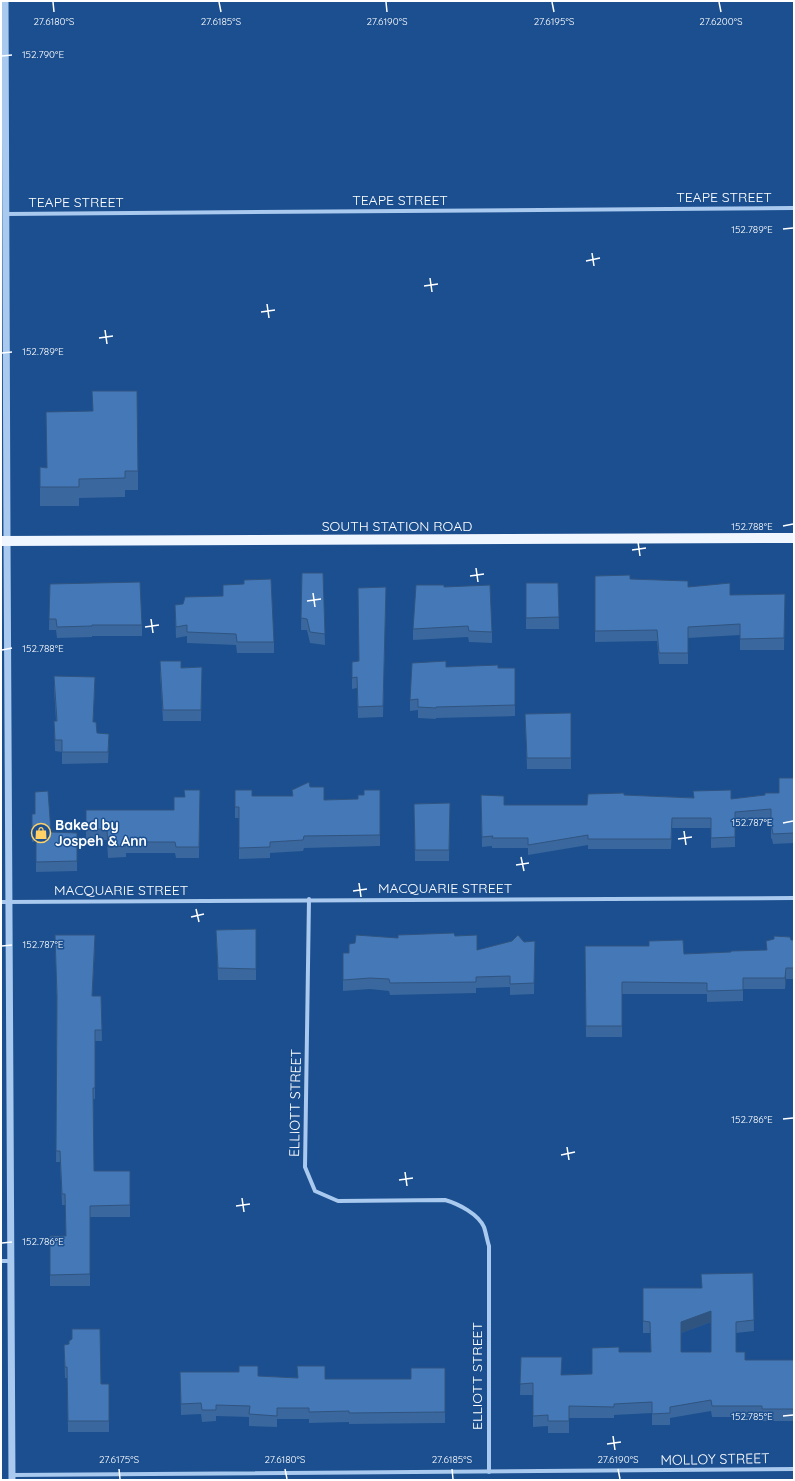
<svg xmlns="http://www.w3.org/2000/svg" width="795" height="1481" viewBox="0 0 795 1481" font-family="Quicksand,sans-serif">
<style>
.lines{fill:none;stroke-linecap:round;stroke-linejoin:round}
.minor{stroke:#a9c9ee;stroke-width:4}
.tertiary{stroke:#a9c9ee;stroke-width:7}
.primary{stroke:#f0f6ff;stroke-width:10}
.wall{fill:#3a679d;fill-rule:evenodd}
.shaded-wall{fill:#305480}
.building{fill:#4478b7;stroke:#305480;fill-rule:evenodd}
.ticks{fill:none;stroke:#fff;stroke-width:1.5}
.labels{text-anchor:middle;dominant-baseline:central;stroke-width:3;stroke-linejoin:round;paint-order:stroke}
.street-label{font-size:14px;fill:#fff;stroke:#1b4f8f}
.poi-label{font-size:14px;font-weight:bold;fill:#fff;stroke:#1b4f8f;text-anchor:start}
.ticks-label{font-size:10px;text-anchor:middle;fill:#fff;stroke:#1b4f8f;stroke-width:3;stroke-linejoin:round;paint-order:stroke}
</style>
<rect width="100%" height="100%" fill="#1b4f8f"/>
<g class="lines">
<g class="minor">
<polyline points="6,214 794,208"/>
<path d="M309,899L305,1167L315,1191L338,1201L445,1200C459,1204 478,1214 484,1227C486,1233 487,1240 489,1246V1472"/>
<polyline points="1,902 794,898"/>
<polyline points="1,1261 11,1261"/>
<polyline points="12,1475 794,1469"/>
</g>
<polyline class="tertiary" points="5,1 7,541 12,1480"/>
<polyline class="primary" points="1,541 794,538"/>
</g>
<g class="wall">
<polygon points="40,467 138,471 138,490 125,490 125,497 79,498 79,506 40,506"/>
<polygon points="302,573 323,573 325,645 310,643 307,630 301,630"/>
<polygon points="595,576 630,579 688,587 730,595 785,594 784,650 740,650 740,635 688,638 688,664 659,664 657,641 595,642"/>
<polygon points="244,580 274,642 274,653 237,653 236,645 187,643 187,636 176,638 175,605 183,604 223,596 244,584"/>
<polygon points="526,583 558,583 559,629 526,629"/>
<polygon points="50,584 142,625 142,636 92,636 92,637 57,638 56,630 49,630"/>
<polygon points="386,587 383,717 358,718 357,688 352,689 352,662 358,661"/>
<polygon points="444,587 492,632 492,643 469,642 468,637 413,640 413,629"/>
<polygon points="160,661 181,668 202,667 201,721 163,721 160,672"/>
<polygon points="446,667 515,668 515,716 436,718 436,719 418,718 418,710 410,711 410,700"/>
<polygon points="54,676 95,688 93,722 97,733 109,745 108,763 62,764 62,752 55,751 54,721 56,721 54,687"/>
<polygon points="571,713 571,769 527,769 525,714"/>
<polygon points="794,778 794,843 773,844 772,839 771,838 771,819 735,822 735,847 711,848 711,828 672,828 671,849 588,849 588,845 528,855 528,848 492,848 492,846 482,847 481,795 504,805 587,805 624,795 731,799 779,793"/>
<polygon points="310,787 324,800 358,799 364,795 380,790 380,846 304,848 303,851 270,853 270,858 239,859 239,818 235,818 235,790 252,796 292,796 292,790"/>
<polygon points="200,790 199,858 176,858 175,853 126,853 126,857 108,858 107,840 86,840 86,829 174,810"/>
<polygon points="450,803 449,861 415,861 414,804"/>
<polygon points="32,814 51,832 77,833 77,871 36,872 36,841 32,842"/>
<polygon points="256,929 256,980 218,980 216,930"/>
<polygon points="55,935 95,947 92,996 101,996 102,1041 95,1041 95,1099 93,1099 94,1171 130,1171 130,1217 90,1217 90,1286 50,1286 50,1236 66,1236 65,1205 62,1205 60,1162 56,1162 57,1006"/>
<polygon points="455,936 477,950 524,942 535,941 534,994 510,995 510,987 476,988 476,993 390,995 389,991 370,989 343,991 343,953 349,953 355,943 398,938"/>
<polygon points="791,940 794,940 794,979 786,979 785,989 743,989 743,1001 707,1002 707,994 622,994 622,1037 586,1037 585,946 684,954 767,950"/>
<path d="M753,1273L754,1331L736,1333V1352L745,1360H794V1421H762V1417H712L711,1411L670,1418V1425H652V1413L614,1415V1418H569V1433H548V1426L533,1427V1395H520L521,1357L561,1375L592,1374L619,1352H651L650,1333H643V1288H701ZM711,1322V1352H681V1333Z"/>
<polygon points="69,1341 101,1384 109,1384 109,1432 68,1432 67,1378 65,1378 64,1345 69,1344"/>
<polygon points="445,1368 445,1423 349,1424 349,1422 309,1423 309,1419 277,1419 277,1427 249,1426 249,1417 216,1416 216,1421 202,1422 201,1414 181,1415 180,1372 258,1376 325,1379 411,1379"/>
</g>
<g class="shaded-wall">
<polygon points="109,734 109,745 108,763 108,752"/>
<polygon points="95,935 95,947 92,1007 92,996"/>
<polygon points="786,968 786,979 785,989 785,978"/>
<polygon points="711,1311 711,1322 681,1333 681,1322"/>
</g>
<g class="building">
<polygon points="92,391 137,391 138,471 125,471 125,478 79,479 79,487 40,487 40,467 47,468 46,412 93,411"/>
<polygon points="302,573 323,573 325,634 310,632 307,619 301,618"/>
<polygon points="630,575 630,579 688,581 688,587 730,583 730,595 785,594 784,638 740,639 740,624 688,627 688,653 659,653 657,630 595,631 595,576"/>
<polygon points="271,579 274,642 237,642 236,634 187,632 187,625 176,627 175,605 183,604 185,597 223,596 223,585 244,584 244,580"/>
<polygon points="140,582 142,625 92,625 92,626 57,627 56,619 49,619 50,584"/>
<polygon points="526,583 558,583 559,617 526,618"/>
<polygon points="416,585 444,585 444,587 490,585 492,632 469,631 468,626 413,629"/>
<polygon points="386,587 383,706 358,707 357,677 352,678 352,662 359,661 358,588"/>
<polygon points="160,661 181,661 181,668 202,667 201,710 163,710"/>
<polygon points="446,661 446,667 498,665 498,668 515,668 515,705 436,707 436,708 418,707 418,699 410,700 412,663"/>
<polygon points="54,676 95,677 93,722 96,722 97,733 109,734 108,752 62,752 62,740 55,740 54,721 57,721"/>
<polygon points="571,713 571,758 527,758 525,714"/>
<polygon points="779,778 794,778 794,833 773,834 772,828 771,828 771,809 735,812 735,837 711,838 711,818 672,818 671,839 588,839 588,835 528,845 528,838 492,838 493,836 482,837 481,795 504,796 504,805 587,805 588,794 624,793 624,795 694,798 693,791 731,790 731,799 765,795 765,793 779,793"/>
<polygon points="309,782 310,787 324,787 324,800 358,799 358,795 364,795 364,790 380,790 380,835 304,836 303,840 270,842 270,847 239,848 239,807 235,807 235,790 252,790 252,796 293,796 292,790"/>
<polygon points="184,790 200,790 199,847 176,847 175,842 126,842 126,846 108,847 107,829 86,829 86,810 174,810 174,797 185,797"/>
<polygon points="48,791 51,832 77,833 77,861 36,862 36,831 32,832 32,814 35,814 35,792"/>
<polygon points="450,803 449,850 415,850 414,804"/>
<polygon points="256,929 256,969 218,968 216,930"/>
<polygon points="454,933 455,936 477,935 477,950 512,941 518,935 524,942 535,941 534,983 510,984 510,976 476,977 476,982 390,983 389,979 370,978 343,980 343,953 349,953 349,944 355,943 356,935 398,938 398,935"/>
<polygon points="55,935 95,935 92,996 101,996 102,1030 95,1030 95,1088 93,1088 94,1171 130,1171 130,1205 90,1206 90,1274 50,1275 50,1236 66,1236 65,1194 62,1194 60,1151 56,1151 57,996"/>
<polygon points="774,936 790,937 791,940 794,940 794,968 786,968 785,978 743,978 743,990 707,991 707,983 622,982 622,1026 586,1026 585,946 649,946 649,941 683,940 684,954 731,952 731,951 767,950 766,941 774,939"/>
<path d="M753,1273L754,1320L736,1322V1352H745V1360H794V1409H762V1406H712L711,1400L670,1407V1413L652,1414V1402L614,1404V1407L569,1406V1421H548V1415L533,1416V1383L520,1384L521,1357H562L561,1375L592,1374V1348L619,1347V1352H651L650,1322L643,1321V1288H702L701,1274ZM711,1311V1352H681V1322Z"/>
<polygon points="72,1329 100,1329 101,1384 109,1384 109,1421 68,1421 67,1367 65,1367 64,1345 69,1344 69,1341 72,1339"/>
<polygon points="239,1366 258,1366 258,1376 298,1378 297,1366 325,1366 325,1379 411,1379 411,1368 445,1368 445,1412 349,1413 349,1411 309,1412 309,1408 277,1408 277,1416 249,1414 250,1406 216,1405 216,1410 202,1410 201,1403 181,1404 180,1372 239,1372"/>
</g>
<path class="ticks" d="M53,2L54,12M219,2L221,12M386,2L387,12M552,2L554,12M719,2L721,12M2,56L12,55M783,229L793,228M592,253L594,266M586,261L600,258M430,278L432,292M424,286L438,284M267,304L269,318M261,312L275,310M105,330L107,344M99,338L113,336M2,353L12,352M783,526L793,524M638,542L640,556M632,550L646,548M476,568L478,582M470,576L484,574M313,593L315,607M307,601L321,599M151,619L153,633M145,627L159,625M2,650L12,648M783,823L793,821M684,831L686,845M678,839L692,837M521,857L524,871M516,865L529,863M359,883L361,897M353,891L367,889M196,909L199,922M191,917L204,914M2,946L12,945M783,1119L793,1118M567,1147L569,1160M561,1155L575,1152M405,1172L407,1186M399,1180L413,1178M242,1198L244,1212M236,1206L250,1204M2,1243L12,1242M783,1416L793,1415M613,1436L615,1450M607,1444L621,1442M119,1469L120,1479M285,1469L287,1479M452,1469L453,1479M618,1469L620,1479"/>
<defs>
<g id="shop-ring" transform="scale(1)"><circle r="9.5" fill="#1b4f8f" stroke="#ffd166" stroke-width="1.5"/><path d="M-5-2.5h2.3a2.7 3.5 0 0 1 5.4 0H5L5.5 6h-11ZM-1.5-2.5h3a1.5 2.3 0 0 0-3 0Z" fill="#ffd166"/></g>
</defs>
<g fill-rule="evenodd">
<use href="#shop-ring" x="41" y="833"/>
</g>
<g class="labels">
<g class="street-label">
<text x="724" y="197">TEAPE STREET</text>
<text x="400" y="200">TEAPE STREET</text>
<text x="76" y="202">TEAPE STREET</text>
<text x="397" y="526">SOUTH STATION ROAD</text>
<text x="445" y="888">MACQUARIE STREET</text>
<text x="121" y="890">MACQUARIE STREET</text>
<text transform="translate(295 1103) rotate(-89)">ELLIOTT STREET</text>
<text transform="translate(477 1376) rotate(-90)">ELLIOTT STREET</text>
<text transform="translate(715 1459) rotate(-1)">MOLLOY STREET</text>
</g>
<g class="poi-label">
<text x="55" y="825">Baked by<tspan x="55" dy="16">Jospeh &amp; Ann</tspan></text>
</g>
</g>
<g class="ticks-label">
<text x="54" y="25">27.6180°S</text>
<text x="221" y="25">27.6185°S</text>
<text x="387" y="25">27.6190°S</text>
<text x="554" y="25">27.6195°S</text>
<text x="721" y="25">27.6200°S</text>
<text x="43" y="58">152.790°E</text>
<text x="752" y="233">152.789°E</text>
<text x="43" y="355">152.789°E</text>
<text x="752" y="530">152.788°E</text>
<text x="43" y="652">152.788°E</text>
<text x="752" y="826">152.787°E</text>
<text x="43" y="948">152.787°E</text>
<text x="752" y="1123">152.786°E</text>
<text x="43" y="1245">152.786°E</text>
<text x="752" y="1420">152.785°E</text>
<text x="119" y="1463">27.6175°S</text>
<text x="285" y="1463">27.6180°S</text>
<text x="452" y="1463">27.6185°S</text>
<text x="618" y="1463">27.6190°S</text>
</g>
<rect width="795" height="1481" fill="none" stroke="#ffffff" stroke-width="4"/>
</svg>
